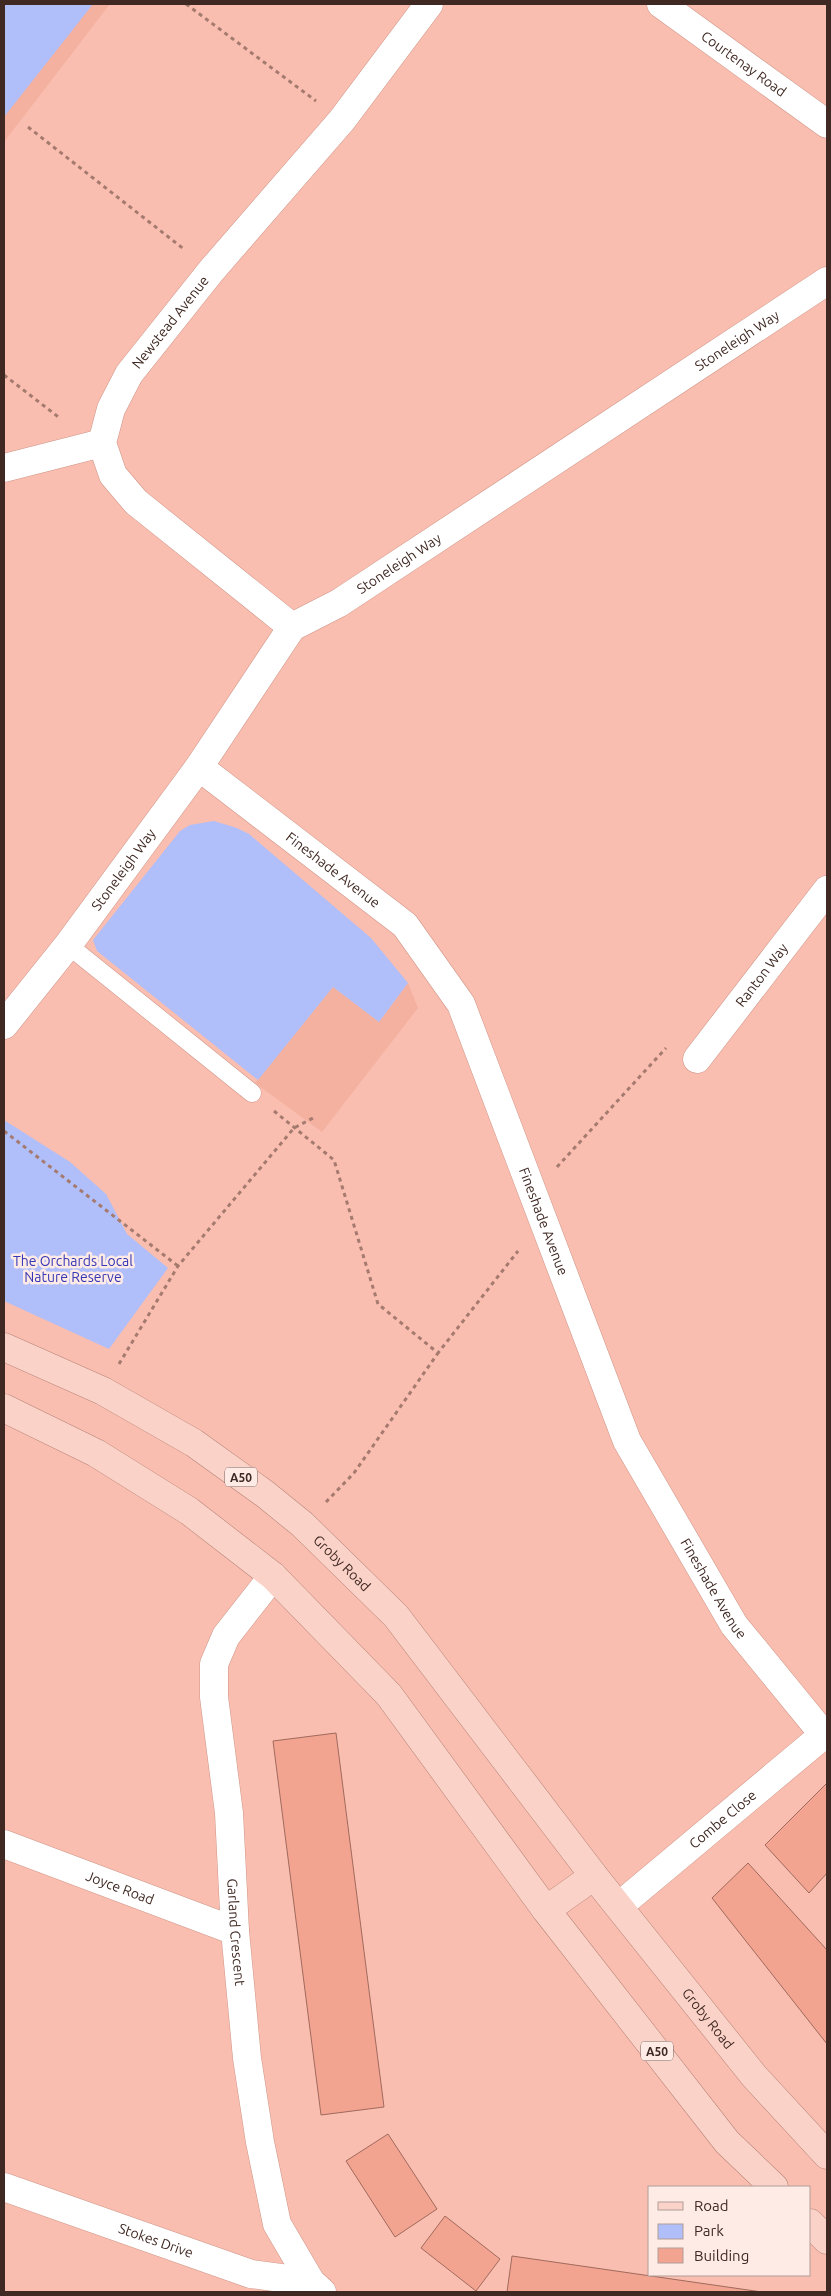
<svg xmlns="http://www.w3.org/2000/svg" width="831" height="2296" viewBox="0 0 831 2296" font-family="Ubuntu,sans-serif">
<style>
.built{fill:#f4b1a0}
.green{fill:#b0befa}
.building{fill:#f2a491;stroke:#a06a5d}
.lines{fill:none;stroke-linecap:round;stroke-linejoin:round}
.lane-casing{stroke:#ce9587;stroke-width:19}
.street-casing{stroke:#ce9587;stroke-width:29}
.primary-casing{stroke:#b68377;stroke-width:29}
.path{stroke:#a57a6f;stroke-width:3;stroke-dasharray:4 4;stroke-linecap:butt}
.lane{stroke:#fff;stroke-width:18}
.street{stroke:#fff;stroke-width:28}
.primary{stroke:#fad2c8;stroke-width:28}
.labels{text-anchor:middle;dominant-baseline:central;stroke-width:5;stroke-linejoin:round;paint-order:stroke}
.shield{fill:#feebe6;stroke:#79635e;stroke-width:1}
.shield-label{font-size:12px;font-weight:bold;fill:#402923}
.street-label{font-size:14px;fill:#402923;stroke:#feebe6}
.park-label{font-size:14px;fill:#3637b5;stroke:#feebe6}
</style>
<rect width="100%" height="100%" fill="#fabeb0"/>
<g class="built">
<polygon points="4,4 110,4 4,142"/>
<polygon points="408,983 418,1008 322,1132 255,1083 333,987 379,1022"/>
</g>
<g class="green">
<polygon points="4,4 93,4 4,117"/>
<polygon points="214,821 237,828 249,834 371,938 408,983 379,1022 333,987 258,1080 97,951 93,940 180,831 190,825"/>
<polygon points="4,1120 70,1162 106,1194 127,1234 168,1268 109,1349 4,1301"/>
</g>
<g class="building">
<polygon points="336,1733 384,2107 321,2115 273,1741"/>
<polygon points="827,1783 827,1873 809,1893 765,1845"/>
<polygon points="748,1863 827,1950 827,2044 712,1898"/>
<polygon points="388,2134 437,2209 395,2237 346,2161"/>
<polygon points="445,2216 500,2259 476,2291 421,2248"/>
<polygon points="512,2256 762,2292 507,2292"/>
</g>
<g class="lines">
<g class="lane-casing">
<polyline id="lane" points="68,945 252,1093"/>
</g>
<g class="street-casing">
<g id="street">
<path id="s1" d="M661,4L827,124"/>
<polyline points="4,468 102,443"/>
<path id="s2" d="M292,627L136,502L113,475L102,443L111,409L129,374L211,271L342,120L429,4"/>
<path id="s3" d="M199,767L405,925L461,1004L627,1441L734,1625L824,1735"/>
<path id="s4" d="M4,1025L68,945L199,767L292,627L339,603L827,281"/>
<path id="s5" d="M697,1059L827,890"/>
<path id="s6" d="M273,1576L226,1636L214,1664V1697L229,1813L235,1931L247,2058L260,2142L277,2224L311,2282L322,2292"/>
<path id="s7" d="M4,1844L235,1931"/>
<path id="s8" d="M619,1906L827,1732"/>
<path id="s9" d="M4,2187L251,2274L311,2282"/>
</g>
</g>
<g class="primary-casing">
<g id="primary">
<path id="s10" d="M4,1347L103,1391L194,1443L265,1494L302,1524L396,1616L594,1876L754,2076L827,2155"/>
<polyline points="4,1408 96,1453 189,1511 273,1576 389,1695 546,1910 727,2142 774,2187"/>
<polyline points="546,1910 594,1876"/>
<polyline points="810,2223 827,2240"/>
</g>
</g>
<g class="path">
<polyline points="186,4 316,101"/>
<polyline points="28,127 185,250"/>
<polyline points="4,375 61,419"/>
<polyline points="274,1111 334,1160 378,1304 438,1353 518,1251"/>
<polyline points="4,1131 178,1266"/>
<polyline points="557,1167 666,1048"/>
<polyline points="119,1364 178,1266 294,1128 313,1118"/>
<polyline points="326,1502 354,1473 438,1353"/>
</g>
<use href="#lane" class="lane"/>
<use href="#street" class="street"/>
<use href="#primary" class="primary"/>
</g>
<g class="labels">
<g class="shield">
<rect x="225" y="1467.5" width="32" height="19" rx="4"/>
<rect x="641" y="2041.5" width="32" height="19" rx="4"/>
</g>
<g class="shield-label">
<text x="241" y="1477">A50</text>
<text x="657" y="2051">A50</text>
</g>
<g class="street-label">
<text stroke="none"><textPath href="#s1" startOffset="102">Courtenay Road</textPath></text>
<text stroke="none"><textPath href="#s2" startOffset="410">Newstead Avenue</textPath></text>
<text stroke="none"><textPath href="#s4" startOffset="1021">Stoneleigh Way</textPath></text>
<text stroke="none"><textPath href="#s4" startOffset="616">Stoneleigh Way</textPath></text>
<text stroke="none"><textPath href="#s4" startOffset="196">Stoneleigh Way</textPath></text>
<text stroke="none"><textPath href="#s3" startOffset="169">Fineshade Avenue</textPath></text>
<text stroke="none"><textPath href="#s5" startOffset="106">Ranton Way</textPath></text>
<text stroke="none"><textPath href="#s3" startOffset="589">Fineshade Avenue</textPath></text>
<text stroke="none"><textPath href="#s10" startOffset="404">Groby Road</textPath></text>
<text stroke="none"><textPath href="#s3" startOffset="995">Fineshade Avenue</textPath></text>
<text stroke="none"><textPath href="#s8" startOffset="135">Combe Close</textPath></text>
<text stroke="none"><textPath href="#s7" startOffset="124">Joyce Road</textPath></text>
<text stroke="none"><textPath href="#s6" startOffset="376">Garland Crescent</textPath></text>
<text stroke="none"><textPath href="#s10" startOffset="989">Groby Road</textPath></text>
<text stroke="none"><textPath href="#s9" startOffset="161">Stokes Drive</textPath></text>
</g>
<g class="park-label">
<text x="73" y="1261">The Orchards Local<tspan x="73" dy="16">Nature Reserve</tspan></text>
</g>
</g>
<rect width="831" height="2296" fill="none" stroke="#402923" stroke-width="10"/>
<rect x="648" y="2186" width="162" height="90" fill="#feebe6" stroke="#b29d98"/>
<rect x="658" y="2202" width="25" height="8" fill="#fad2c8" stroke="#b29d98"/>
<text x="694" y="2211" font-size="15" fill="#402923">Road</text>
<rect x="658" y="2224" width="25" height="15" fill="#b0befa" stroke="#b29d98"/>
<text x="694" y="2236" font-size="15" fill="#402923">Park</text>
<rect x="658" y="2248" width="25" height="15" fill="#f2a491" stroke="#b29d98"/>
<text x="694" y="2261" font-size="15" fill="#402923">Building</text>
</svg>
